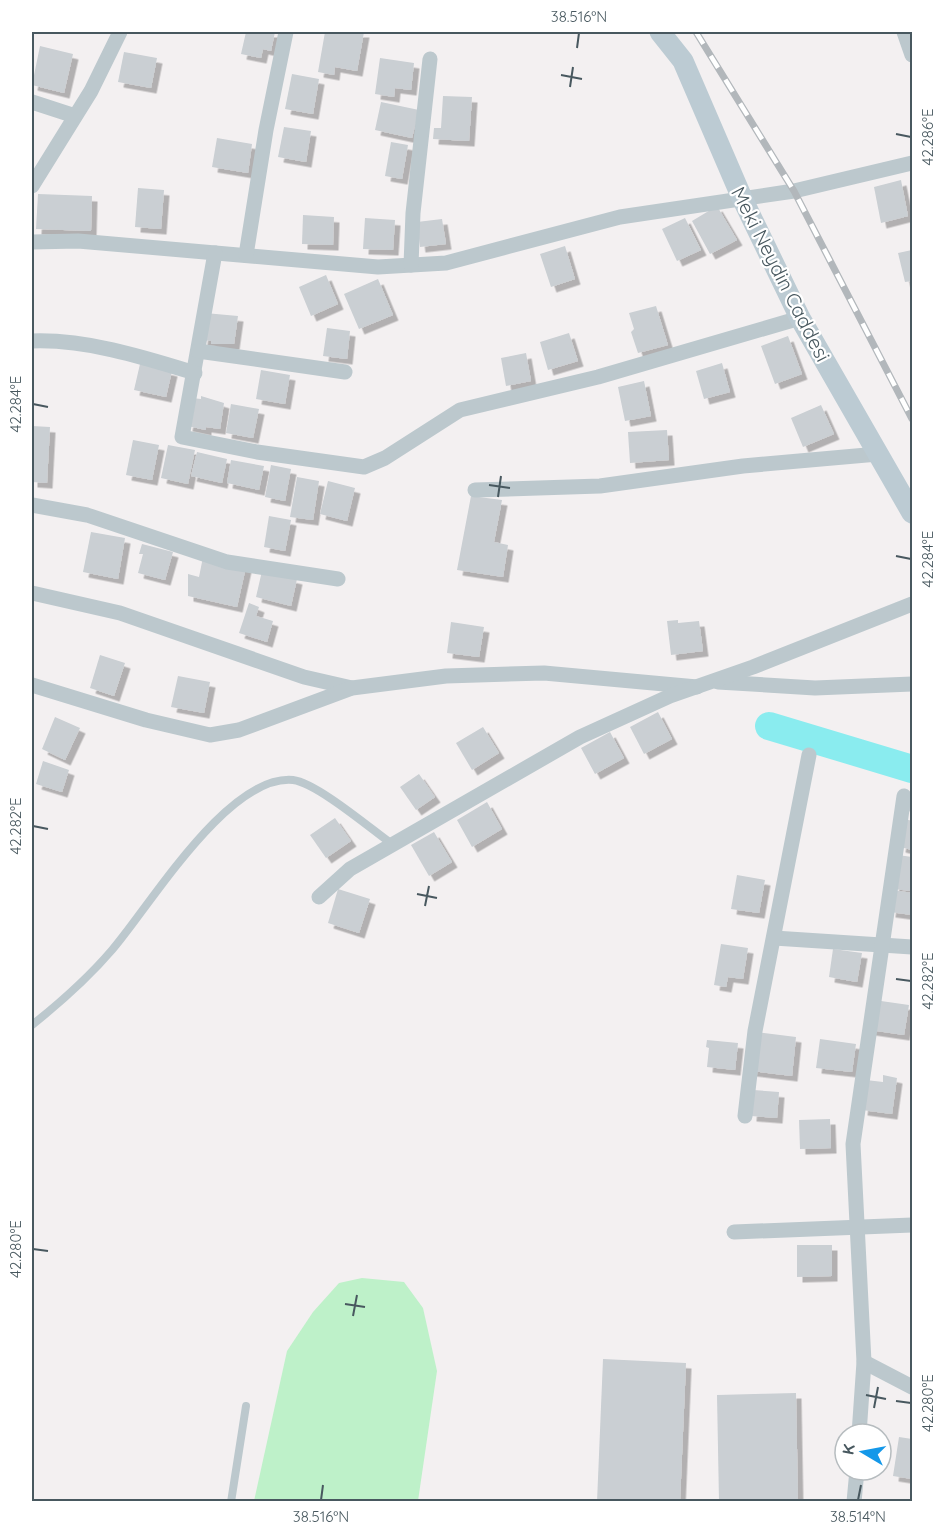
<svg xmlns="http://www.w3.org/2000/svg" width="944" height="1533" viewBox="0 0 944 1533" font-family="Quicksand,sans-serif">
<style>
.green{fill:#bef1c9}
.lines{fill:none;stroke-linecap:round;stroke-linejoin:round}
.river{stroke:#8aecef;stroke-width:28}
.building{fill:#cacfd3;filter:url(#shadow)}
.lane{stroke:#bcc8cd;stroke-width:8}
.street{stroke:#bcc8cd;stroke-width:15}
.secondary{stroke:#bccbd3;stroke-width:21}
.rail-casing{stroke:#b2b7bb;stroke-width:7}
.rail{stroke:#fff;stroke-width:4.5;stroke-dasharray:14;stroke-linecap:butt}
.ticks{fill:none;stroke:#48585f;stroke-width:2}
.labels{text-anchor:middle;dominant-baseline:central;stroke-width:4.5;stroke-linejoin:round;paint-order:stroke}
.street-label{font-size:20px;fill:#48585f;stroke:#fff}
.neatline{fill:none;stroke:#48585f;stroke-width:2}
.ticks-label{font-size:15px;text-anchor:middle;fill:#48585f}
</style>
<defs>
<filter id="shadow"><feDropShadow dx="5.5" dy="5.5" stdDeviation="0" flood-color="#0004"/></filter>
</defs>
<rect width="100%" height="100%" fill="#f3f0f1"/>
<polygon class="green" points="362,1278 404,1282 423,1308 437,1371 418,1501 254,1501 287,1351 313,1312 339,1283"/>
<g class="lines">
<polyline class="river" points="769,726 912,769"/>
</g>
<g class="building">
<polygon points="246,32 275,32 271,51 263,49 261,58 241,54"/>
<polygon points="325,32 364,32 357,71 335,67 334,75 318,72"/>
<polygon points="40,46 73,54 64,93 32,85"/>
<polygon points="124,52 157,58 151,88 118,82"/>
<polygon points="380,58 414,63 411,90 395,88 394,97 375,94"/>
<polygon points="292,74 319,79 313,114 285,109"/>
<polygon points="443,96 472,97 469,141 433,139 434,128 441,128"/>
<polygon points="381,102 419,110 412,138 375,130"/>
<polygon points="284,127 311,131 306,162 278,157"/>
<polygon points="217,138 252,144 248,173 212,167"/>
<polygon points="391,142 408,145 402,179 385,176"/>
<polygon points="901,180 908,216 881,223 874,187"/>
<polygon points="138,188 164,190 161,229 135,227"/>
<polygon points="38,194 92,196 91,231 36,229"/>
<polygon points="717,206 737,240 710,254 692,221"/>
<polygon points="303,215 334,217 333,245 302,244"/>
<polygon points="365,218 395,220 393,250 363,249"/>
<polygon points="685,218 701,250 677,261 662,229"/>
<polygon points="442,219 446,244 420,247 417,222"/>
<polygon points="565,246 575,279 551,287 540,254"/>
<polygon points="912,250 912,281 905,282 898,253"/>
<polygon points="326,275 338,304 311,316 299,287"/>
<polygon points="378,279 393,315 359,329 344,294"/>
<polygon points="656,306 668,345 638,353 631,332 634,329 629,313"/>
<polygon points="205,313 238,316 234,344 211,344 211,341 202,340"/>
<polygon points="327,328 350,331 347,359 323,356"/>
<polygon points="569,333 578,361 548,370 540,342"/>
<polygon points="788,336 802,374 775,384 761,346"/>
<polygon points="526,353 531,381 506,386 501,358"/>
<polygon points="722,363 730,392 704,399 696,371"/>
<polygon points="140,364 172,371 166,397 134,390"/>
<polygon points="261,370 290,375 285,404 256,399"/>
<polygon points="644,381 651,416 625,421 618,387"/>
<polygon points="201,396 224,403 220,429 206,427 206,430 187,426 192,398 201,399"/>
<polygon points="231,404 259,409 253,438 226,433"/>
<polygon points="821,405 834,434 803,447 791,418"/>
<polygon points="32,426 50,427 47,483 32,482"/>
<polygon points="667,430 669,460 630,463 628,432"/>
<polygon points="133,440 159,445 152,480 126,475"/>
<polygon points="168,445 195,450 188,484 161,478"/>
<polygon points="197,452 227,459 222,483 191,476"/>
<polygon points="231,460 264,466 259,490 227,483"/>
<polygon points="271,465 291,469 285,501 265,497"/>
<polygon points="297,477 319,481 313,520 290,517"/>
<polygon points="328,481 355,488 347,521 320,514"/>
<polygon points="471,496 502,500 494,542 508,545 503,577 457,570"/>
<polygon points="269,516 291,520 285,551 264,547"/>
<polygon points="91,532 125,538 118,579 83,572"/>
<polygon points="142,544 173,552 165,580 138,573 143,554 139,554"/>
<polygon points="203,557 246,567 237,607 188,596 188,574 199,577"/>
<polygon points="262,571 297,579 291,606 256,597"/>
<polygon points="249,603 259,607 256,616 273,621 267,642 239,633"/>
<polygon points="678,620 678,623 699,621 703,651 671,655 667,621"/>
<polygon points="451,622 484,627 479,657 447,653"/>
<polygon points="100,655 125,663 114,696 90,688"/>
<polygon points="178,676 210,682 204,713 171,707"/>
<polygon points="658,712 672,739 644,754 630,727"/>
<polygon points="55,717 80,728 65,760 42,749"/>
<polygon points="483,727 499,753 472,770 456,743"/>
<polygon points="610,732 624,758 595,774 581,748"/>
<polygon points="43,761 69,770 62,792 36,784"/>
<polygon points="419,774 435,797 416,810 400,787"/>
<polygon points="911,788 912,788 912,812 908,811"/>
<polygon points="487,802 502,829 472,847 457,820"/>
<polygon points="335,818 351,841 326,858 310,835"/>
<polygon points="905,819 912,821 912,850 900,847"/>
<polygon points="434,832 452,862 429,876 411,845"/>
<polygon points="898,855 912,857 912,891 893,889"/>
<polygon points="737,875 765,880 759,913 731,909"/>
<polygon points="338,889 370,899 359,933 328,923"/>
<polygon points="893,890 912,893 912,915 890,912"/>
<polygon points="721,944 748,948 743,979 728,977 726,987 714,985"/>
<polygon points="833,949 862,953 857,982 829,977"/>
<polygon points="874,1000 909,1005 904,1035 870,1030"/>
<polygon points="756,1032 796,1037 792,1076 751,1071"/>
<polygon points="820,1039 856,1044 852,1072 816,1068"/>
<polygon points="707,1040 738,1043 735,1070 707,1067 709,1048 706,1047"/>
<polygon points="883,1075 897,1078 892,1114 862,1110 866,1080 883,1082"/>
<polygon points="753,1090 779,1092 777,1118 751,1116"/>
<polygon points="830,1119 831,1148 800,1149 799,1120"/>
<polygon points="910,1171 912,1171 912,1199 911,1199"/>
<polygon points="797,1245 832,1245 832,1276 797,1277"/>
<polygon points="603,1359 686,1363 680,1502 597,1502"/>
<polygon points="796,1393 798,1502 719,1502 717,1395"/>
<polygon points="899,1437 912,1439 912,1479 893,1476"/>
</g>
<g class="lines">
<g class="lane">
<path d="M32,1025C61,1002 88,978 112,950C150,906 228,774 293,780C317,783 371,829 392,844"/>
<polyline points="231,1502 246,1406"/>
</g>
<g class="street">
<polyline points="904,32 912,55"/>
<polyline points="32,102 75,116"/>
<polyline points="32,186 91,91 120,32"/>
<polyline points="32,242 78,241 378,267 446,263 620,217 794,191 912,163"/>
<polyline points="215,253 182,437 257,452 364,467 385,458 460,410 598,377 800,318"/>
<polyline points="246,255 266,130 286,32"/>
<polyline points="411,265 413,213 430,59"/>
<path d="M32,341C86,339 143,357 195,373"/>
<polyline points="198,351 345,372"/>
<polyline points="475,490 600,486 743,466 878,454"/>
<polyline points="32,505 87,515 227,562 338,579"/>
<polyline points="32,593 120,613 304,677 352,688"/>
<polyline points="718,682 815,688 912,684"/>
<polyline points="32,685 146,720 210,735 239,730 352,688 446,676 544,673 697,687"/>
<polyline points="319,897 350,869 580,737 670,696 753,667 912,604"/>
<polyline points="774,938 912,947"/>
<polyline points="745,1116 755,1031 809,755"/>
<polyline points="734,1232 912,1225"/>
<polyline points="864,1362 912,1387"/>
<polyline points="859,1434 864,1362 853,1144 904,796"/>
<polyline points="854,1502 857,1470"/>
</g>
<polyline class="secondary" points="660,32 683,61 742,198 800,318 912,513"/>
<g class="rail-casing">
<polyline id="rail" points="696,32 794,191 912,419"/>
</g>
<use href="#rail" class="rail"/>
</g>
<path class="ticks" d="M577,48L579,33M561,75L582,79M570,87L573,67M896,134L911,137M33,404L48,407M489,485L510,488M498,497L501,476M896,556L911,559M33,826L48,829M417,894L437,898M425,906L429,886M896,979L911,981M33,1249L48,1251M345,1304L365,1307M353,1316L357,1295M866,1395L886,1399M896,1401L911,1403M874,1408L878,1387M321,1500L323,1485M858,1500L861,1485"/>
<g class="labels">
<g class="street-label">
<text transform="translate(781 274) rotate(63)">Meki Neydin Caddesi</text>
</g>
</g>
<rect width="944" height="1533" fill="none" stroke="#ffffff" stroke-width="66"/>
<g transform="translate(863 1452) rotate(280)"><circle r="28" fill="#ffffff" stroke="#b6bcbf" stroke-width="1.5"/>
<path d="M0-4.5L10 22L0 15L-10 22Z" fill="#1498e9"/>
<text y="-9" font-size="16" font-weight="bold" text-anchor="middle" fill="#48585f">K</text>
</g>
<rect x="33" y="33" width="878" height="1467" class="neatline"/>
<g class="ticks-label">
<text x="579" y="22">38.516°N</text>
<text transform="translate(928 137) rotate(-90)" y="5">42.286°E</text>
<text transform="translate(16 404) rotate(-90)" y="5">42.284°E</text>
<text transform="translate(928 559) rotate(-90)" y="5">42.284°E</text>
<text transform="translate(16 826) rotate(-90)" y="5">42.282°E</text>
<text transform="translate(928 981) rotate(-90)" y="5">42.282°E</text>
<text transform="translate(16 1249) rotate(-90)" y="5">42.280°E</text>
<text transform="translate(928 1403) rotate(-90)" y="5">42.280°E</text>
<text x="321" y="1522">38.516°N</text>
<text x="858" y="1522">38.514°N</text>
</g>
</svg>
